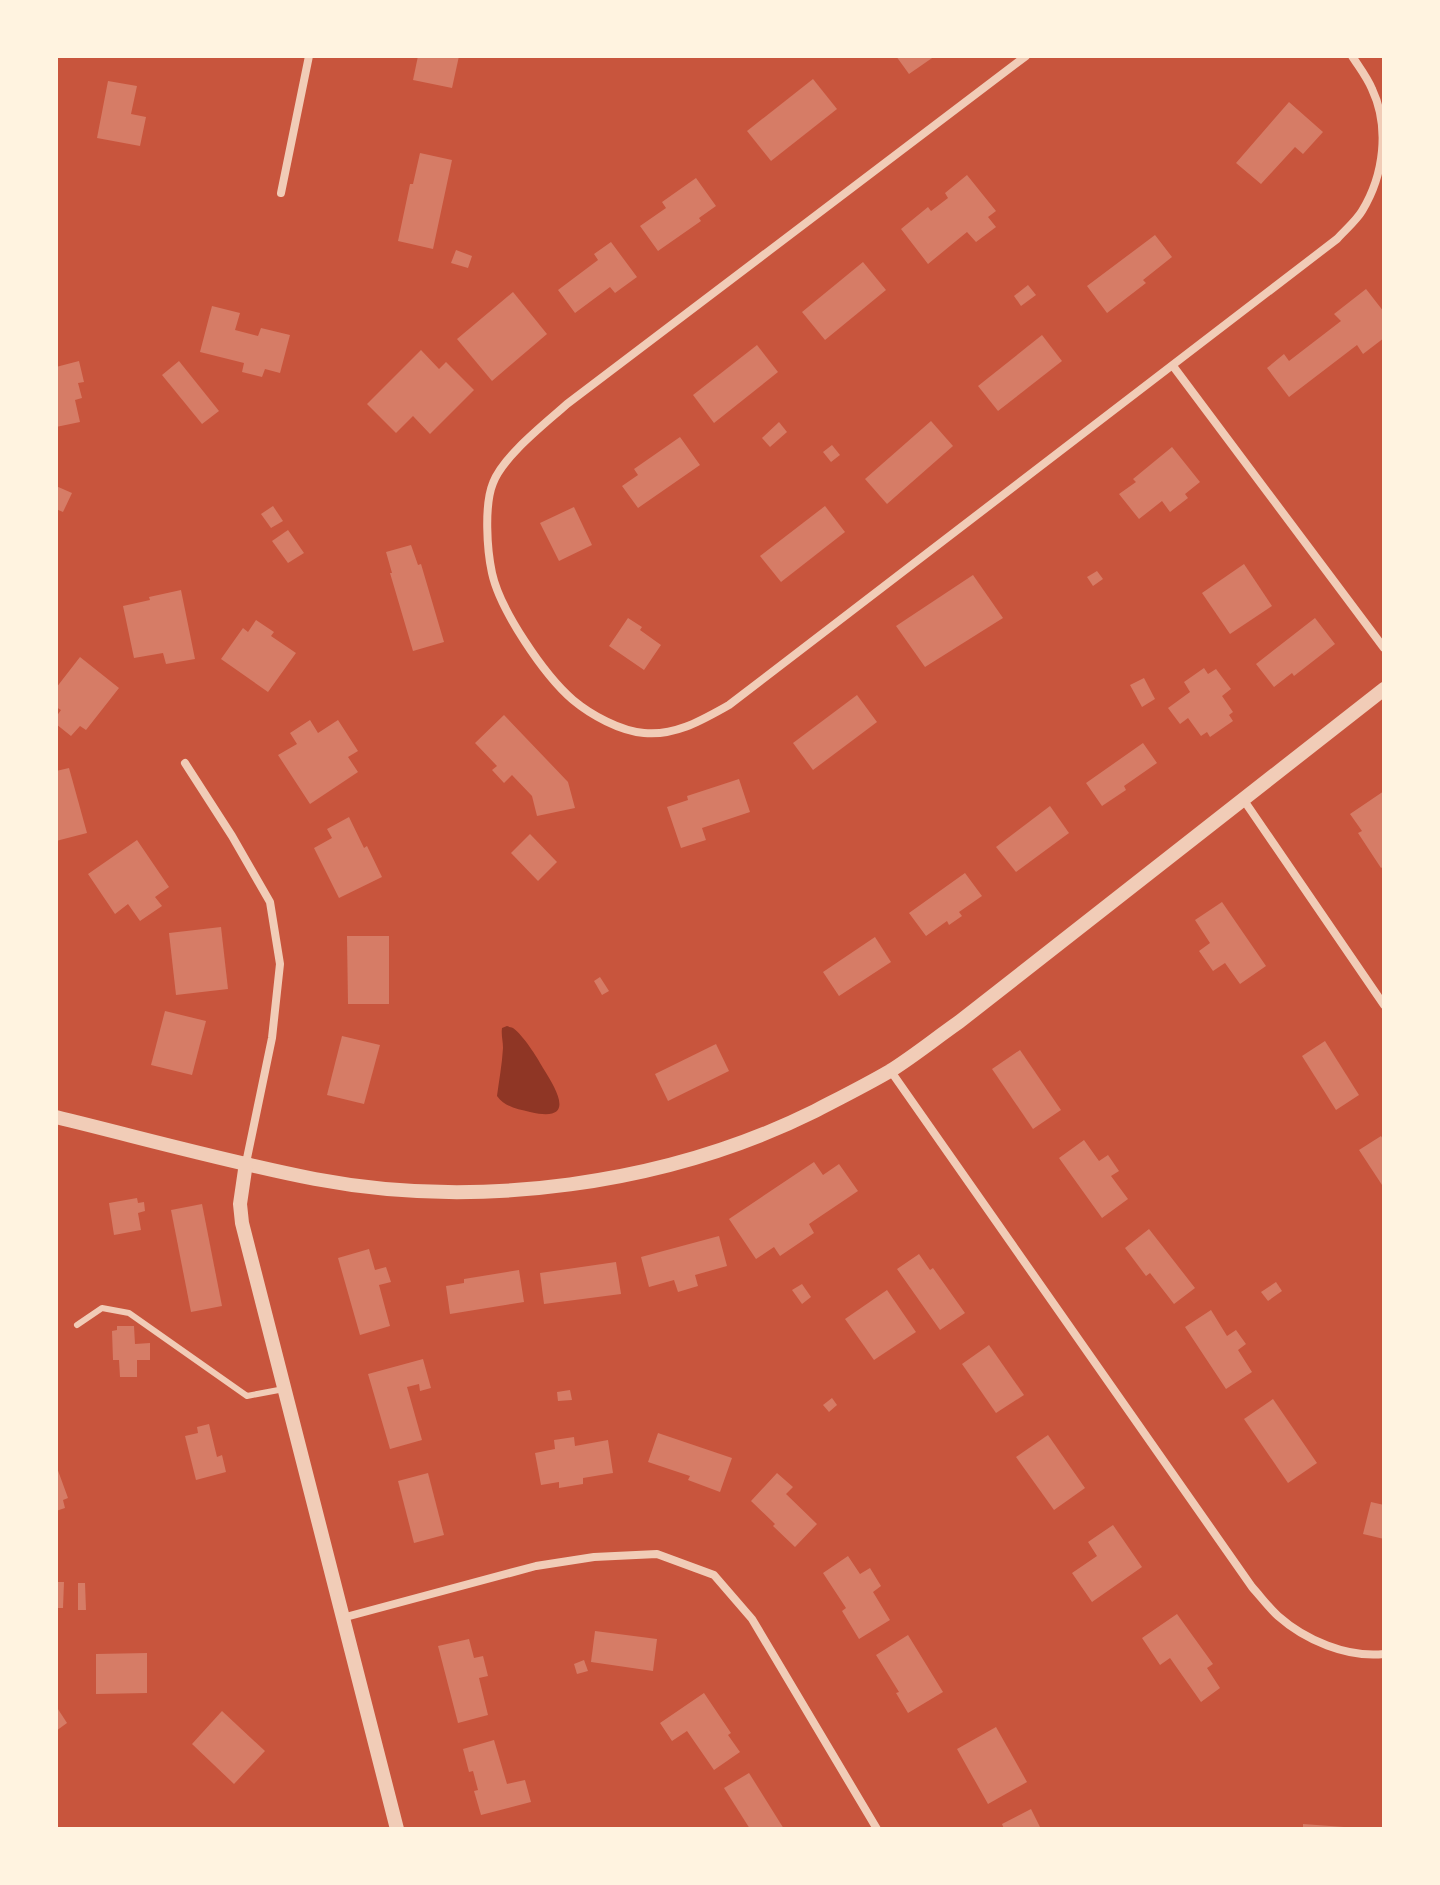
<svg xmlns="http://www.w3.org/2000/svg" width="1440" height="1885" viewBox="0 0 1440 1885" font-family="Raleway,sans-serif">
<style>
.water{fill:#8f3625}
.building{fill:#d67c66}
.lines{fill:none;stroke-linecap:round;stroke-linejoin:round}
.service{stroke:#f1ccb7;stroke-width:6}
.minor{stroke:#f1ccb7;stroke-width:8}
.tertiary{stroke:#f1ccb7;stroke-width:14}
</style>
<rect width="100%" height="100%" fill="#c8553d"/>
<path class="water" d="M507,1026C509,1027 511,1027 513,1028C523,1035 537,1057 543,1068C557,1090 577,1123 530,1112C517,1109 505,1107 497,1096C499,1080 502,1065 503,1048C503,1041 501,1035 502,1028Z"/>
<g class="building">
<polygon points="418,56 459,56 452,88 413,80"/>
<polygon points="896,56 935,56 909,74"/>
<polygon points="813,79 837,109 771,161 747,131"/>
<polygon points="108,81 137,86 131,114 146,117 140,146 97,138"/>
<polygon points="1289,102 1323,132 1303,154 1295,147 1261,184 1236,163"/>
<polygon points="420,153 452,160 433,249 398,241 410,184 413,184"/>
<polygon points="967,175 996,211 988,217 996,227 976,242 967,232 928,264 901,229 928,207 931,211 948,198 945,193"/>
<polygon points="696,178 716,206 699,218 701,221 658,251 640,226 666,208 662,202"/>
<polygon points="1155,235 1172,257 1143,280 1146,283 1107,313 1087,286"/>
<polygon points="611,242 637,277 615,293 610,287 575,313 558,290 598,260 594,254"/>
<polygon points="456,250 472,256 468,268 451,263"/>
<polygon points="863,262 886,290 825,340 802,312"/>
<polygon points="1028,285 1036,295 1021,306 1014,296"/>
<polygon points="1366,289 1384,312 1384,338 1363,354 1357,345 1289,397 1267,368 1284,354 1289,361 1341,321 1334,314"/>
<polygon points="513,292 547,334 492,381 457,339"/>
<polygon points="212,306 240,313 235,330 258,336 261,328 290,335 280,373 265,369 262,377 242,372 244,363 200,352"/>
<polygon points="1042,335 1062,361 998,411 978,386"/>
<polygon points="757,345 778,372 714,423 693,395"/>
<polygon points="421,350 439,369 446,362 474,390 430,434 413,416 396,433 367,404"/>
<polygon points="79,361 84,382 78,383 82,398 75,400 80,422 56,427 56,367"/>
<polygon points="179,361 219,411 202,424 162,375"/>
<polygon points="931,421 953,446 887,504 865,479"/>
<polygon points="779,422 787,432 770,447 762,438"/>
<polygon points="680,437 700,465 638,508 622,486 638,475 634,469"/>
<polygon points="832,445 840,455 831,462 823,452"/>
<polygon points="1172,447 1200,482 1185,494 1188,498 1170,512 1162,501 1139,519 1119,494 1136,482 1133,479"/>
<polygon points="56,486 72,493 63,512 56,509"/>
<polygon points="273,506 283,521 271,528 261,514"/>
<polygon points="825,506 845,532 781,582 760,556"/>
<polygon points="574,507 592,545 559,561 540,523"/>
<polygon points="288,530 304,553 288,563 272,541"/>
<polygon points="411,545 418,565 421,564 444,642 413,651 390,573 392,573 386,552"/>
<polygon points="1244,564 1272,606 1230,634 1202,593"/>
<polygon points="1097,571 1103,579 1093,586 1087,577"/>
<polygon points="973,575 1003,618 925,667 896,626"/>
<polygon points="181,590 195,659 166,664 163,653 134,658 123,606 150,600 149,597"/>
<polygon points="628,618 642,627 640,630 661,645 644,670 609,646"/>
<polygon points="1315,618 1335,644 1294,676 1292,673 1274,687 1256,664"/>
<polygon points="256,620 274,632 271,636 296,653 268,692 221,659 243,628 248,632"/>
<polygon points="80,657 119,688 86,730 80,726 71,736 56,724 56,717 61,710 56,707 56,688"/>
<polygon points="1204,668 1208,674 1216,669 1231,689 1222,696 1233,712 1229,715 1233,721 1210,737 1207,732 1201,736 1188,718 1180,724 1168,708 1190,692 1184,682"/>
<polygon points="1144,678 1155,699 1142,707 1130,685"/>
<polygon points="857,695 877,722 813,770 793,743"/>
<polygon points="504,715 568,782 575,808 537,816 532,796 512,775 504,783 492,770 497,766 475,743"/>
<polygon points="310,720 318,733 338,720 358,751 348,757 358,772 310,804 278,755 297,744 290,733"/>
<polygon points="1143,743 1157,763 1124,786 1126,790 1102,806 1086,783"/>
<polygon points="69,768 87,833 56,841 56,771"/>
<polygon points="739,779 750,812 702,828 706,840 681,848 667,807 688,800 687,796"/>
<polygon points="1384,791 1384,866 1381,868 1358,833 1362,831 1350,814"/>
<polygon points="1050,806 1069,833 1016,872 996,847"/>
<polygon points="349,817 364,848 367,846 382,877 339,898 314,848 332,838 327,829"/>
<polygon points="530,834 557,862 538,881 511,853"/>
<polygon points="137,840 169,887 155,897 162,906 140,921 128,904 115,914 88,874"/>
<polygon points="965,873 982,896 959,912 962,916 949,925 947,921 926,936 909,913"/>
<polygon points="1222,902 1266,966 1240,984 1225,963 1213,971 1199,951 1210,943 1195,920"/>
<polygon points="221,927 228,989 176,995 169,933"/>
<polygon points="347,936 389,936 389,1004 348,1004"/>
<polygon points="875,937 891,962 839,996 823,972"/>
<polygon points="600,977 609,991 602,995 594,981"/>
<polygon points="165,1011 206,1021 192,1075 151,1065"/>
<polygon points="342,1036 380,1045 364,1104 327,1095"/>
<polygon points="1325,1041 1359,1095 1336,1110 1302,1056"/>
<polygon points="716,1044 729,1071 668,1101 655,1074"/>
<polygon points="1020,1050 1061,1110 1033,1129 992,1069"/>
<polygon points="1381,1136 1384,1141 1384,1188 1359,1150"/>
<polygon points="1084,1140 1099,1161 1108,1155 1119,1171 1111,1176 1128,1199 1102,1218 1059,1158"/>
<polygon points="814,1162 823,1175 839,1164 858,1191 809,1224 814,1233 780,1256 774,1247 756,1259 729,1219"/>
<polygon points="137,1198 138,1203 144,1202 145,1211 138,1213 141,1230 114,1235 109,1203"/>
<polygon points="202,1204 222,1306 191,1312 171,1210"/>
<polygon points="1149,1229 1195,1288 1174,1304 1150,1273 1146,1276 1125,1248"/>
<polygon points="719,1236 727,1266 695,1275 698,1286 678,1292 674,1280 649,1287 641,1257"/>
<polygon points="369,1249 375,1270 386,1267 391,1282 379,1285 390,1326 360,1335 338,1258"/>
<polygon points="919,1254 930,1270 933,1268 965,1313 940,1330 897,1269"/>
<polygon points="616,1262 621,1294 544,1304 540,1273"/>
<polygon points="519,1270 524,1302 450,1314 446,1286 464,1283 464,1279"/>
<polygon points="1276,1282 1282,1291 1268,1301 1261,1292"/>
<polygon points="802,1284 811,1297 802,1304 792,1290"/>
<polygon points="887,1290 916,1332 874,1360 845,1319"/>
<polygon points="1211,1310 1227,1336 1236,1330 1246,1344 1238,1350 1252,1372 1226,1389 1185,1327"/>
<polygon points="117,1326 134,1326 135,1344 150,1343 150,1360 137,1360 137,1377 120,1377 119,1360 113,1360 112,1331 117,1330"/>
<polygon points="989,1345 1024,1395 996,1413 962,1364"/>
<polygon points="423,1359 431,1388 420,1391 419,1384 407,1387 422,1440 390,1449 368,1374"/>
<polygon points="570,1390 572,1400 558,1401 557,1392"/>
<polygon points="832,1398 837,1405 829,1412 823,1405"/>
<polygon points="1273,1399 1317,1463 1288,1483 1244,1419"/>
<polygon points="209,1424 217,1457 222,1455 226,1472 196,1480 185,1436 198,1433 197,1427"/>
<polygon points="658,1433 732,1458 720,1492 688,1480 690,1476 648,1462"/>
<polygon points="1048,1435 1085,1488 1054,1510 1016,1457"/>
<polygon points="574,1437 575,1446 608,1440 613,1473 583,1478 583,1484 559,1488 559,1482 541,1485 535,1453 555,1449 554,1440"/>
<polygon points="56,1465 68,1498 63,1500 65,1508 56,1511"/>
<polygon points="428,1473 444,1535 414,1543 398,1481"/>
<polygon points="777,1473 793,1487 786,1494 817,1524 795,1547 773,1526 775,1524 751,1501"/>
<polygon points="1371,1502 1384,1505 1384,1539 1363,1534"/>
<polygon points="1113,1525 1142,1567 1092,1602 1072,1573 1097,1556 1088,1542"/>
<polygon points="848,1556 860,1574 870,1568 881,1586 873,1592 890,1620 859,1639 842,1611 846,1608 823,1573"/>
<polygon points="56,1582 64,1582 63,1608 56,1608"/>
<polygon points="78,1583 85,1583 86,1610 78,1610"/>
<polygon points="1177,1614 1213,1664 1207,1668 1220,1688 1201,1702 1170,1658 1160,1665 1142,1638"/>
<polygon points="595,1631 657,1639 653,1671 591,1662"/>
<polygon points="908,1635 943,1692 908,1713 896,1693 899,1692 876,1655"/>
<polygon points="469,1639 474,1658 483,1656 488,1676 479,1678 488,1715 458,1723 438,1646"/>
<polygon points="147,1653 147,1693 96,1694 96,1654"/>
<polygon points="584,1660 588,1671 577,1674 574,1664"/>
<polygon points="704,1693 731,1733 728,1735 740,1752 714,1770 687,1731 672,1741 660,1723"/>
<polygon points="56,1706 67,1723 56,1731"/>
<polygon points="222,1711 265,1751 234,1784 192,1744"/>
<polygon points="996,1727 1027,1782 988,1804 957,1749"/>
<polygon points="494,1740 507,1784 525,1780 531,1802 481,1815 474,1791 478,1790 473,1771 469,1772 463,1749"/>
<polygon points="749,1773 784,1829 750,1829 724,1788"/>
<polygon points="1031,1809 1041,1829 1004,1829 1002,1824"/>
<polygon points="1303,1824 1344,1827 1344,1829 1303,1829"/>
</g>
<g class="lines">
<polyline class="service" points="77,1325 102,1308 129,1313 247,1396 284,1389"/>
<g class="minor">
<path d="M1026,56L567,404C546,423 503,456 493,483C484,505 487,550 492,573C500,610 544,675 573,700C591,715 620,731 644,733C676,736 702,720 729,705L1337,239C1345,230 1356,221 1362,211C1384,175 1390,127 1372,89C1367,77 1359,67 1352,56"/>
<polyline points="281,193 309,56"/>
<polyline points="1173,366 1384,648"/>
<polyline points="185,763 232,836 270,902 280,964 272,1038 246,1163"/>
<polyline points="1243,799 1384,1005"/>
<path d="M890,1070L1252,1587C1261,1597 1269,1608 1278,1616C1305,1640 1347,1658 1384,1654"/>
<polyline points="342,1618 536,1566 594,1557 657,1554 714,1575 752,1619 877,1829"/>
</g>
<g class="tertiary">
<path d="M56,1117C142,1138 228,1162 315,1179C478,1210 666,1185 815,1111C840,1098 866,1085 890,1071C914,1056 936,1038 959,1022L1384,689"/>
<polyline points="246,1163 240,1204 242,1223 397,1829"/>
</g>
</g>
<rect width="1440" height="1885" fill="none" stroke="#fff3e0" stroke-width="116"/>
</svg>
